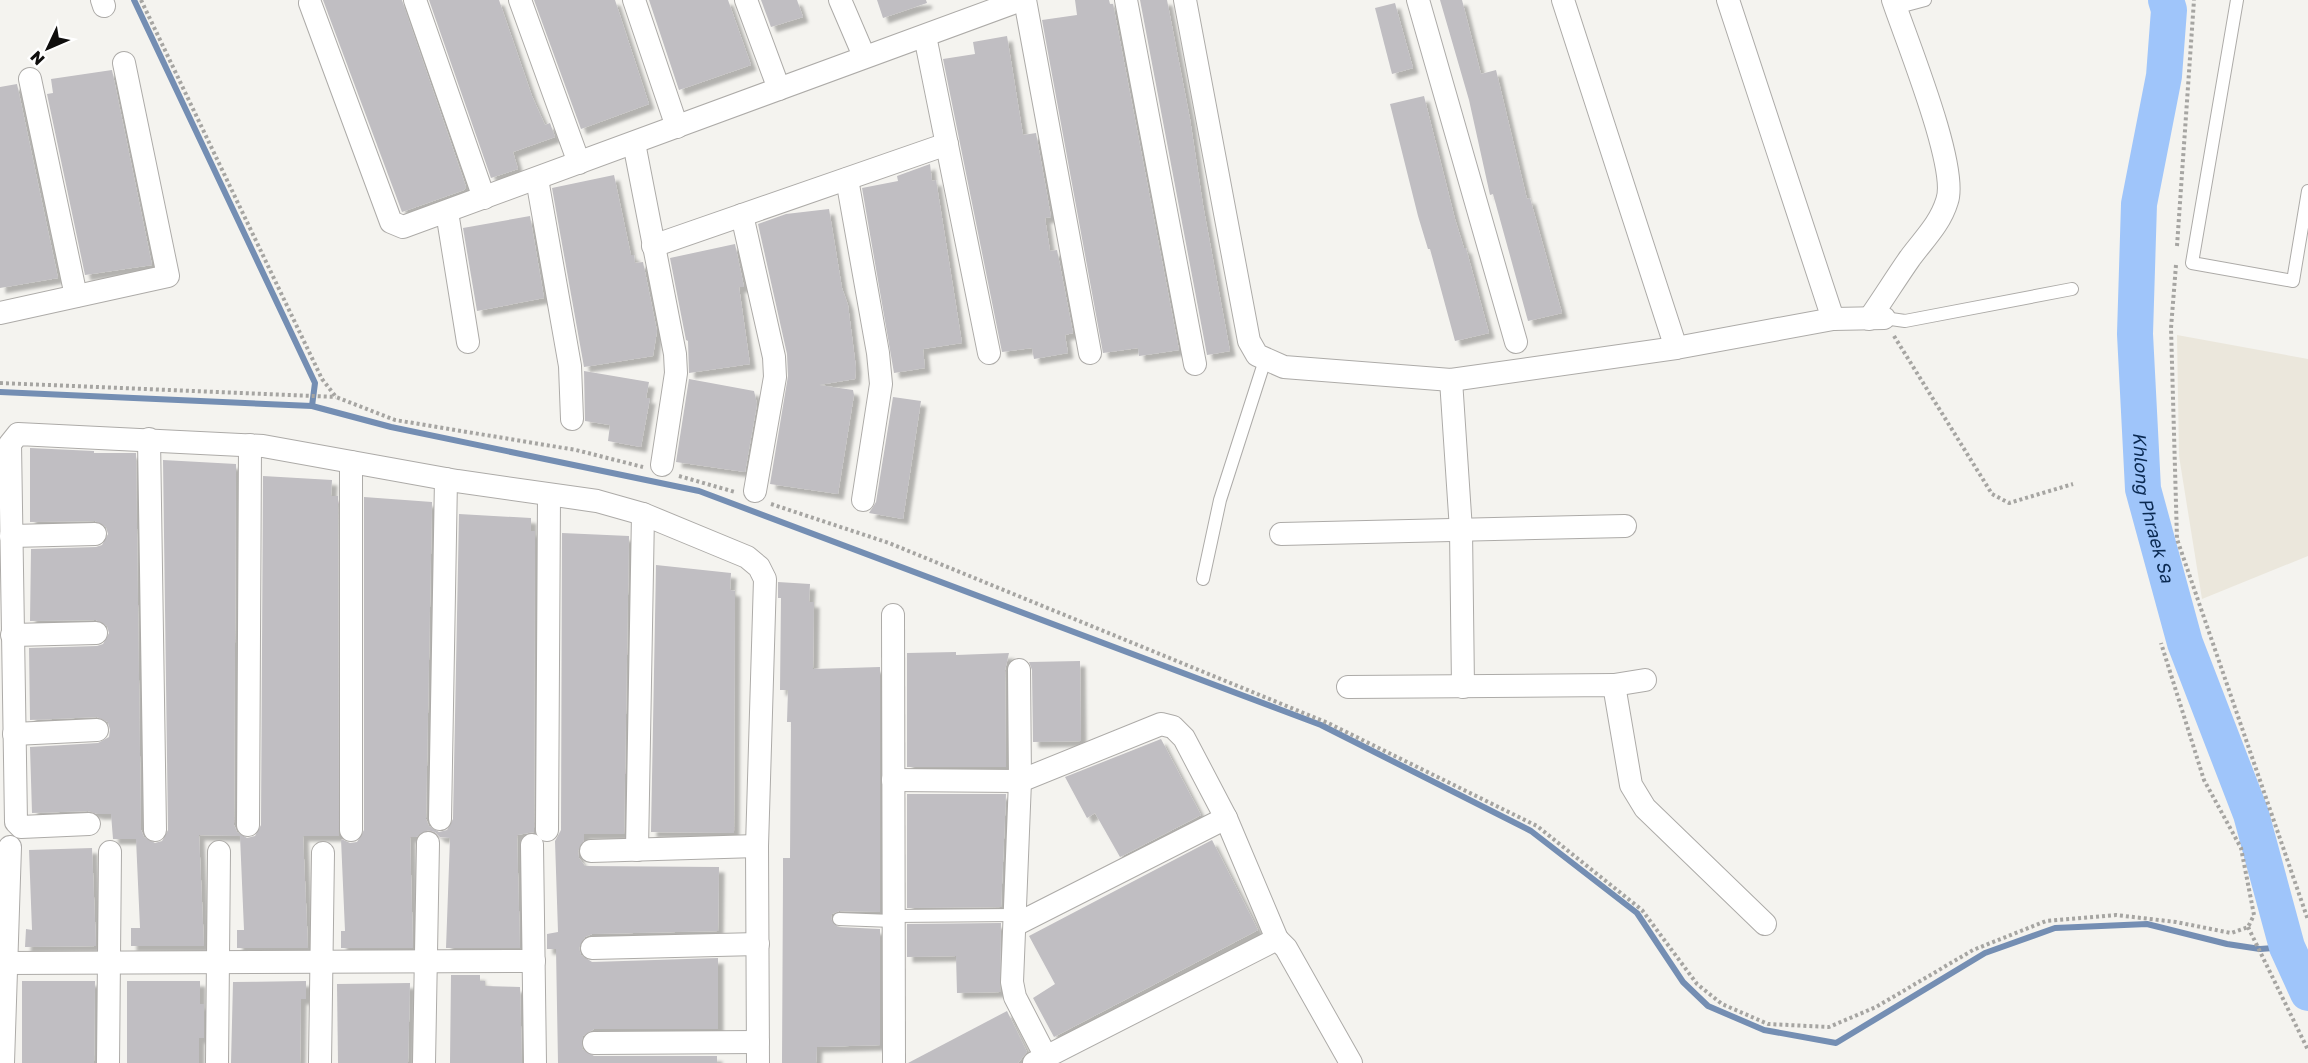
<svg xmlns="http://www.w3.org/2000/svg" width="2308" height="1063" viewBox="0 0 2308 1063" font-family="'Golos Text',sans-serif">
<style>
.built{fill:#ebe7dc}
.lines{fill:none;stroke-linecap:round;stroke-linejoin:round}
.stream{stroke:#748eb3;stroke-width:6}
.river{stroke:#9fc5fa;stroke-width:36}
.building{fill:#c0bec2;filter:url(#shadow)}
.lane-casing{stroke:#adaba8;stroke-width:14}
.street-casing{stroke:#adaba8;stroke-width:24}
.path{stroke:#a6a5a2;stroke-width:4;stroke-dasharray:3 3;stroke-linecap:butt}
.lane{stroke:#fff;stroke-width:12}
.street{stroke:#fff;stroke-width:22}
.labels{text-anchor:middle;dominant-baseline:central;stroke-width:4.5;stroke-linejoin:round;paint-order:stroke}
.water-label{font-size:18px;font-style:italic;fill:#0a2951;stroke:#fff}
</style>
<defs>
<filter id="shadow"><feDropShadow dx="5.5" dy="5.5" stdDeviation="1.5" flood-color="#0004"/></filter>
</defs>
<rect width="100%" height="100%" fill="#f4f3ef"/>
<polygon class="built" points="2177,335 2308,359 2308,556 2202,599 2179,456"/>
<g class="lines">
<g class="stream">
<polyline points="134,0 315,383 312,406"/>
<polyline points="0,392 312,406 391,427 699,491 1321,725 1531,831 1637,913 1683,982 1708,1006 1764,1030 1836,1043 1985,953 2055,928 2147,924 2227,944 2260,949 2287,947"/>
</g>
<path class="river" id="s1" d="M2166,0L2169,10L2164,76L2139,204L2135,334L2143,489L2185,643L2251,814L2287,947L2308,993"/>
</g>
<g class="building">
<polygon points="323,0 402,0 466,187 464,190 402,212"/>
<polygon points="429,0 499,0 532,96 545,125 550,123 555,137 513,152 518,169 491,178"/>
<polygon points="534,0 615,0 649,104 581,129"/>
<polygon points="649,0 728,0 751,65 679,90"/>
<polygon points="761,0 797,0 803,17 771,27"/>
<polygon points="877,0 926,0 927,3 883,18"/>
<polygon points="1075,0 1109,0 1110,4 1113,4 1179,350 1139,356 1138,348 1103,353 1042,20 1077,15"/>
<polygon points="1140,0 1167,0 1190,119 1203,205 1230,351 1207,355"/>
<polygon points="1440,0 1462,0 1481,74 1496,70 1527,199 1530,198 1562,313 1528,321 1493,194 1490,195 1469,100"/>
<polygon points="1395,3 1413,68 1392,74 1375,8"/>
<polygon points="1007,36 1023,135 1036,133 1051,217 1045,218 1050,251 1057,250 1073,333 1065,335 1068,353 1034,359 1032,348 1002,352 943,59 975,54 973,42"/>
<polygon points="112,70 152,265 85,275 47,94 53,93 51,79"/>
<polygon points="17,84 58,278 0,288 0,87"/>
<polygon points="1424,96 1455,219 1464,248 1466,248 1489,333 1455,341 1430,249 1428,249 1418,216 1390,104"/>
<polygon points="930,164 932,181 936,180 962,343 923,349 925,368 894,373 862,188 898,181 897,176"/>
<polygon points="614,175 631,255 634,255 635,263 643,262 657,331 653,356 584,367 552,188"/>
<polygon points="829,209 842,288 848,305 856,368 855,379 819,385 853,390 854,395 838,494 770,484 788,376 787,354 758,224 786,214"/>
<polygon points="530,216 544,298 477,311 463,228"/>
<polygon points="735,244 744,287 739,287 750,364 689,373 688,341 686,340 670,258"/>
<polygon points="584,371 649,382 646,398 650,398 641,447 608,441 610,425 585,421"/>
<polygon points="689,379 754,391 757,404 745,472 676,462"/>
<polygon points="893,397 921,401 903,519 869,513 876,502"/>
<polygon points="30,448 94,451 94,453 136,453 141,830 144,837 155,843 162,841 168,830 163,460 236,464 234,825 237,832 247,838 255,836 261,825 263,476 332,480 331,496 338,496 339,836 303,836 308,948 237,948 237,930 244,930 240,836 199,835 204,946 131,946 131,928 140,928 136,839 113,839 111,814 98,814 88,811 32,813 30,747 98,743 109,737 110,730 108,722 97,717 30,720 29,648 97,646 103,644 109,633 107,626 96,620 30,621 31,549 96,547 102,545 108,534 106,527 95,521 30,522"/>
<polygon points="364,497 432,502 426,819 429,826 439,832 447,830 453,819 459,514 531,518 531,531 535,531 534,832 517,835 520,948 446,948 450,838 440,837 435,832 428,830 416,837 410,837 413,948 341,948 341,931 345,931 341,839 350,843 357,842 364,830"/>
<polygon points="562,533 629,536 624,834 584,834 584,840 578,851 579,858 585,866 719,867 718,931 592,934 585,937 579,948 581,955 592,962 718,958 718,1029 594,1029 583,1036 582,1049 594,1056 717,1056 717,1063 558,1063 556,949 547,949 547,934 558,932 555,841 561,830"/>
<polygon points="656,565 731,573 730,590 735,591 734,833 651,832"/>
<polygon points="778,582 810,584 809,602 814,602 813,669 880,667 880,912 839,911 832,914 831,919 838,927 880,929 880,1045 817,1047 816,1063 782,1063 783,878 783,858 790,858 791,722 787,722 788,690 780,690 781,598 778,598"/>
<polygon points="956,652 956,655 1009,653 1005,670 1006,767 907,767 907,653"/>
<polygon points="1080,661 1081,741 1033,742 1032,670 1029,662"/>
<polygon points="1161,739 1201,815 1120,857 1095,813 1087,818 1065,777"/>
<polygon points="907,794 1006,794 1001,907 907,908"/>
<polygon points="1212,840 1258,930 1054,1037 1033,998 1055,984 1029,936"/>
<polygon points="92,848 96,946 25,947 26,929 32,930 29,850"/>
<polygon points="1001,923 1000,992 957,993 956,956 907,957 907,924"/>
<polygon points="451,975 480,975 480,981 485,981 485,986 520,987 522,1063 450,1063"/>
<polygon points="22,981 95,981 94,1063 22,1063"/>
<polygon points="127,981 200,981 200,1004 204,1004 204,1038 199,1038 199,1063 127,1063"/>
<polygon points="306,981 306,999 301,999 300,1063 231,1063 233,982"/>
<polygon points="410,983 408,1063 338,1063 337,984"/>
<polygon points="1007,1011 1027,1052 1018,1063 908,1063"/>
</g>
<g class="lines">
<g class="lane-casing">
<g id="lane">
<polyline points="2237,0 2192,263 2293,281 2308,191"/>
<polyline points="1895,8 1925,0"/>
<polyline points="1884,318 1905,321 2072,289"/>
<polyline points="1203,579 1220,500 1265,360"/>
<polyline points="893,916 1015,915"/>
<polyline points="839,919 893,921"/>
</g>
</g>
<g class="street-casing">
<g id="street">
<polyline points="102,0 104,6"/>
<polyline points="415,0 484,198"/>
<polyline points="520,0 579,163"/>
<polyline points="634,0 677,127"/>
<polyline points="746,0 779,89"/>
<polyline points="840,0 864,56"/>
<polyline points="1025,0 1090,353"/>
<polyline points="1126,0 1195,364"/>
<polyline points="1185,0 1249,341 1257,355 1284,367 1451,380 1676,348 1833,319 1884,318"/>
<polyline points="1418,0 1516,342"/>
<polyline points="1563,0 1676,348"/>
<polyline points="1728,0 1833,319"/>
<polyline points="310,3 391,222 403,227 1021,0"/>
<polyline points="925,36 989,353"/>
<polyline points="30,79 76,296"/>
<polyline points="634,143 675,354 676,373 662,465"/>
<polyline points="537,179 570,366 572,419"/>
<polyline points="847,179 878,353 881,384 863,500"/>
<polyline points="447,212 468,342"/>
<polyline points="742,215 774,357 775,377 755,491"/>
<polyline points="653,246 947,144"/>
<polyline points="0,313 168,276 124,63"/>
<path d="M1869,319C1883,299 1896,278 1910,258C1924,239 1940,224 1947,201C1959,168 1906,39 1893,0"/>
<polyline points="1451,380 1461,530 1463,687"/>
<polyline points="149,439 155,830"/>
<polyline points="351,462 351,830"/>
<polyline points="1281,534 1625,526"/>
<polyline points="11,536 95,534"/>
<polyline points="893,615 894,1063"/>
<polyline points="12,635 96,633"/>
<polyline points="1019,670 1020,781 1012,982 1015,997 1046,1057"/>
<polyline points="1614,685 1645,680"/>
<polyline points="1348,687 1614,685 1631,785 1645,808 1765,924"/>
<polyline points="14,734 97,730"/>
<polyline points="893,780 1020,781 1161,724 1173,727 1184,738 1226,818 1277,939"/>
<polyline points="440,819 446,479"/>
<polyline points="89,824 21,827 16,822 10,444 18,434 263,446 457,481 597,501 643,514 747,557 759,567 765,579 757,846 758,1063"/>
<polyline points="248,825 250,445"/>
<polyline points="547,830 549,496"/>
<polyline points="532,845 535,1063"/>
<polyline points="637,850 643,514"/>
<polyline points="591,851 757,846"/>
<polyline points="1015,925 1226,818"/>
<polyline points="592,948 758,944"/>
<polyline points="5,963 534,961"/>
<polyline points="594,1043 758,1042"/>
<polyline points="3,1063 10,847"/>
<polyline points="108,1063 110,852"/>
<polyline points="217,1063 219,852"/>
<polyline points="320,1063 323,853"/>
<polyline points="424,1063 428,843"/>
<polyline points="1034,1063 1277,939 1286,948 1351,1063"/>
</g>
</g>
<g class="path">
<polyline points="141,0 322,379 336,397 395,420 576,450 643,467"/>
<polyline points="2177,246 2194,0"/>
<polyline points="2176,265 2171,328 2177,539 2308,920"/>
<polyline points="1894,336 1992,494 2009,503 2073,484"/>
<polyline points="0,383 336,397"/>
<polyline points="679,476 735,492"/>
<polyline points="771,504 889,543 1328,723 1537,826 1642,910 1697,984 1722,1004 1768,1024 1829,1027 1876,1007 1973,950 2046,921 2116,915 2176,922 2231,933 2248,927 2254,915 2241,848 2204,780 2161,643"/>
<polyline points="2248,927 2308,1050"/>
</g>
<use href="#lane" class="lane"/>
<use href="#street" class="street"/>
</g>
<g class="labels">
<g class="water-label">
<text stroke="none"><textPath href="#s1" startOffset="512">Khlong Phraek Sa</textPath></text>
</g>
</g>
<g transform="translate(48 48) rotate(226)" stroke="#ffffff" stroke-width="4.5" paint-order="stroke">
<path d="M0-4.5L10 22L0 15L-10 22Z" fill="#0f0e0d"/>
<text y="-9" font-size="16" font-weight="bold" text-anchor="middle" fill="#0f0e0d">N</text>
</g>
</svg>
